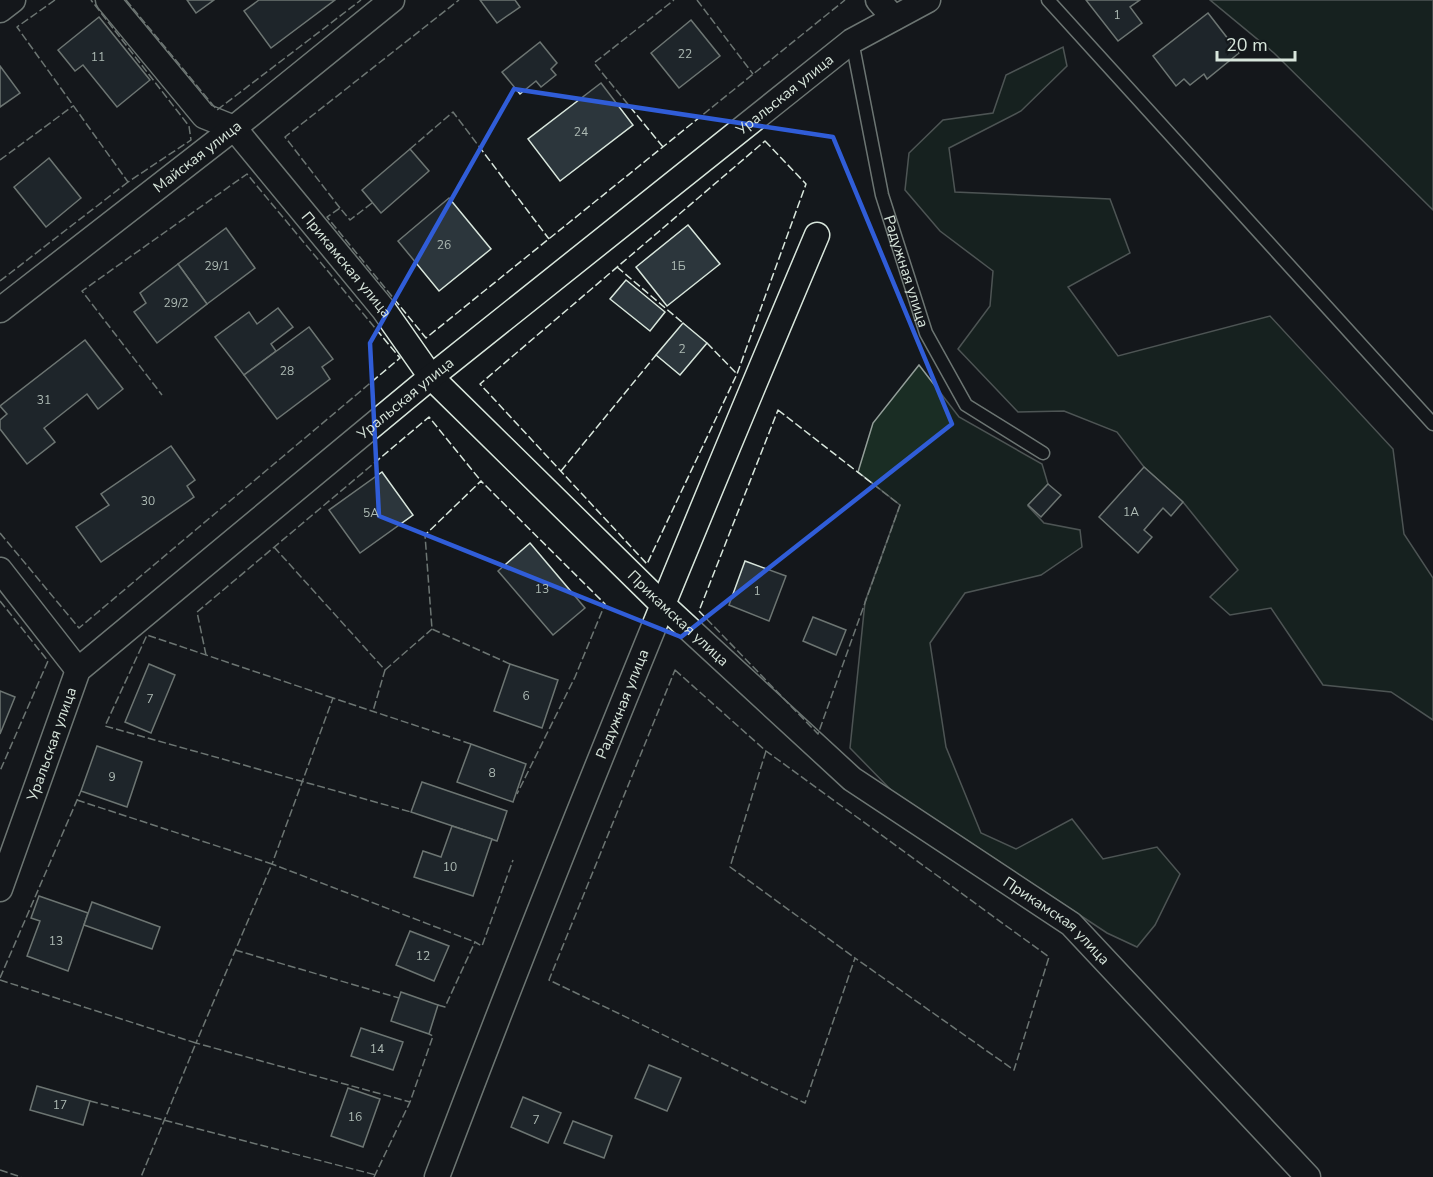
<svg xmlns="http://www.w3.org/2000/svg" width="1433" height="1177" viewBox="0 0 1433 1177" font-family="'Nunito Sans',sans-serif">
<style>
.green{fill:#1a2d24;stroke:#939e99;stroke-width:1.5}
.building{fill:#2c363c;stroke:#d8e6dc;stroke-width:1.5}
.lines{fill:none;stroke-linecap:round;stroke-linejoin:round}
.lane-casing{stroke:#d8e6dc;stroke-width:15}
.street-casing{stroke:#d8e6dc;stroke-width:27}
.lane{stroke:#14181c;stroke-width:12}
.street{stroke:#14181c;stroke-width:24}
.fence{stroke:#d8e6dc;stroke-width:1.5;stroke-dasharray:8 3;stroke-linecap:butt}
.marked{fill:none;stroke:#305dd8;stroke-width:4.5;stroke-linejoin:round}
.labels{text-anchor:middle;dominant-baseline:central;stroke-width:4.5;stroke-linejoin:round;paint-order:stroke}
.number-label{font-size:12px;fill:#adbab4}
.street-label{font-size:15px;fill:#d8e6dc;stroke:#14181c}
</style>
<rect width="100%" height="100%" fill="#14181c"/>
<g class="green">
<polygon points="1210,0 1433,0 1433,210 1274,53"/>
<polygon points="1063,47 1067,66 1021,111 949,148 955,192 1110,199 1130,253 1068,287 1118,356 1270,316 1393,449 1404,534 1433,578 1433,720 1391,692 1323,685 1271,608 1230,615 1210,597 1238,570 1183,502 1144,467 1117,432 1064,411 1018,412 958,349 990,306 993,271 940,231 905,190 909,153 943,120 993,113 1006,75"/>
<polygon points="919,365 959,417 1042,464 1048,484 1028,506 1044,523 1080,530 1082,547 1041,575 965,593 930,643 946,747 981,833 1016,849 1072,819 1103,859 1157,847 1180,874 1155,925 1137,947 1107,933 892,791 850,748 865,602 900,505 858,472 873,423"/>
</g>
<g class="building">
<polygon points="187,0 214,0 196,13"/>
<polygon points="259,0 335,0 271,48 244,11"/>
<polygon points="480,0 515,0 520,7 497,23"/>
<polygon points="1086,0 1140,0 1130,7 1142,23 1118,41"/>
<polygon points="1208,13 1239,53 1207,79 1204,74 1190,85 1184,79 1176,86 1153,56"/>
<polygon points="99,17 150,80 117,107 83,65 75,71 58,50"/>
<polygon points="691,20 720,56 679,88 651,53"/>
<polygon points="540,42 557,63 551,69 556,75 541,87 536,81 520,94 502,72"/>
<polygon points="0,66 20,93 0,107"/>
<polygon points="601,83 633,125 560,181 528,139"/>
<polygon points="410,149 429,171 381,213 362,190"/>
<polygon points="49,158 81,198 46,227 14,187"/>
<polygon points="449,198 491,249 439,291 398,241"/>
<polygon points="688,225 720,264 667,306 636,267"/>
<polygon points="226,228 255,268 207,304 178,264"/>
<polygon points="178,264 207,304 157,343 134,312 146,303 140,293"/>
<polygon points="626,280 665,312 650,331 610,299"/>
<polygon points="278,308 293,327 271,344 276,351 244,375 215,337 249,312 257,324"/>
<polygon points="683,323 707,343 680,375 656,355"/>
<polygon points="309,327 333,359 322,367 330,379 277,419 244,375"/>
<polygon points="85,340 123,389 98,409 87,394 44,428 55,442 27,464 0,429 0,420 7,414 0,406"/>
<polygon points="171,446 195,480 187,486 194,497 101,562 76,527 109,505 101,494"/>
<polygon points="1144,467 1183,502 1171,516 1163,508 1144,530 1152,537 1138,553 1099,517"/>
<polygon points="382,472 413,515 360,553 329,510"/>
<polygon points="1048,484 1061,495 1041,517 1028,505"/>
<polygon points="530,543 585,608 553,635 498,571"/>
<polygon points="745,561 786,576 769,621 729,605"/>
<polygon points="813,617 846,630 836,655 803,641"/>
<polygon points="149,664 175,675 151,733 125,722"/>
<polygon points="510,664 558,680 542,728 494,711"/>
<polygon points="0,691 15,697 0,734"/>
<polygon points="471,744 526,764 513,802 457,782"/>
<polygon points="97,746 142,762 127,807 81,791"/>
<polygon points="422,782 507,811 497,841 411,812"/>
<polygon points="452,826 492,839 473,896 414,877 423,851 441,857"/>
<polygon points="39,896 88,913 68,971 27,956 40,921 31,918"/>
<polygon points="92,902 160,927 152,949 84,925"/>
<polygon points="410,931 449,946 434,981 396,965"/>
<polygon points="401,992 438,1005 429,1034 391,1021"/>
<polygon points="361,1028 403,1042 393,1070 351,1056"/>
<polygon points="649,1065 681,1078 667,1111 635,1098"/>
<polygon points="37,1086 90,1101 83,1125 30,1110"/>
<polygon points="348,1088 380,1099 363,1147 331,1136"/>
<polygon points="523,1097 561,1113 548,1143 511,1127"/>
<polygon points="573,1121 612,1136 604,1158 564,1143"/>
</g>
<g class="lines">
<g class="lane-casing">
<g id="lane">
<polyline points="1048,0 1433,424"/>
<path id="s1" d="M852,41L882,195L926,333L966,405L1043,453"/>
</g>
</g>
<g class="street-casing">
<g id="street">
<path id="s2" d="M108,0L204,116L234,128L384,310L431,377L661,603L852,779L1071,924L1308,1177"/>
<polyline points="878,0 894,18"/>
<polyline points="0,10 13,0"/>
<path id="s3" d="M0,310L234,128L392,0"/>
<polyline points="0,570 78,670"/>
<path id="s4" d="M0,889L78,670L431,377L852,41L928,0"/>
<path id="s5" d="M437,1177C556,860 685,547 817,235"/>
</g>
</g>
<use href="#lane" class="lane"/>
<use href="#street" class="street"/>
<g class="fence">
<polyline points="55,0 17,27 128,182 191,140 189,126 91,0"/>
<polyline points="126,0 217,110 361,0"/>
<polyline points="697,0 753,74"/>
<polygon points="765,141 806,184 737,374 647,564 480,384"/>
<polyline points="663,147 594,63 674,0"/>
<polyline points="410,149 453,112 549,239"/>
<polyline points="0,160 73,106"/>
<polyline points="372,203 350,220 340,208 327,217 426,338 845,0"/>
<polyline points="340,208 285,137 459,0"/>
<polyline points="617,267 683,323"/>
<polyline points="0,281 128,182"/>
<polyline points="707,343 737,374"/>
<polygon points="778,410 900,505 818,734 699,611"/>
<polyline points="561,471 656,355"/>
<polyline points="0,533 79,628 400,358 247,174 82,291 162,395"/>
<polyline points="274,547 385,670 373,711"/>
<polyline points="0,601 48,661 0,771"/>
<polyline points="206,655 197,612 429,417 481,481"/>
<polyline points="510,664 432,629 425,535 481,481 605,604 575,677 517,794"/>
<polyline points="385,670 432,629"/>
<polygon points="675,670 766,751 1049,957 1014,1070 855,958 805,1103 549,980"/>
<polyline points="333,698 147,635 105,726 411,812"/>
<polyline points="471,744 333,698 272,864 475,942"/>
<polyline points="766,751 730,867 855,958"/>
<polyline points="77,800 272,864 196,1043 410,1102"/>
<polyline points="235,950 399,998"/>
<polyline points="0,978 81,791"/>
<polyline points="0,980 196,1043 141,1177"/>
<polyline points="438,1005 445,1007 475,942 482,946 513,860"/>
<polyline points="90,1101 376,1175"/>
<polyline points="0,1170 21,1177"/>
<polyline points="374,1177 410,1102 433,1036 429,1034"/>
</g>
</g>
<path d="M0 0H1433V1177H0ZM514,89L833,137L952,424L681,637L379,516L370,343Z" fill="#14181c" fill-opacity=".55" fill-rule="evenodd"/>
<path class="marked" d="M514,89L833,137L952,424L681,637L379,516L370,343Z"/>
<g class="labels">
<g class="number-label">
<text x="1117" y="15">1</text>
<text x="685" y="54">22</text>
<text x="98" y="57">11</text>
<text x="581" y="132">24</text>
<text x="444" y="245">26</text>
<text x="217" y="266">29/1</text>
<text x="678" y="266">1Б</text>
<text x="176" y="303">29/2</text>
<text x="682" y="349">2</text>
<text x="287" y="371">28</text>
<text x="44" y="400">31</text>
<text x="148" y="501">30</text>
<text x="1131" y="512">1А</text>
<text x="371" y="513">5А</text>
<text x="542" y="589">13</text>
<text x="757" y="591">1</text>
<text x="526" y="696">6</text>
<text x="150" y="699">7</text>
<text x="492" y="773">8</text>
<text x="112" y="777">9</text>
<text x="450" y="867">10</text>
<text x="56" y="941">13</text>
<text x="423" y="956">12</text>
<text x="377" y="1049">14</text>
<text x="60" y="1105">17</text>
<text x="355" y="1117">16</text>
<text x="536" y="1120">7</text>
</g>
<g class="street-label">
<text stroke="none"><textPath href="#s4" startOffset="1144">Уральская улица</textPath></text>
<text stroke="none"><textPath href="#s3" startOffset="250">Майская улица</textPath></text>
<text stroke="none"><textPath href="#s2" startOffset="360">Прикамская улица</textPath></text>
<text stroke="none"><textPath href="#s1" startOffset="237">Радужная улица</textPath></text>
<text stroke="none"><textPath href="#s4" startOffset="658">Уральская улица</textPath></text>
<text stroke="none"><textPath href="#s2" startOffset="846">Прикамская улица</textPath></text>
<text stroke="none"><textPath href="#s5" startOffset="508">Радужная улица</textPath></text>
<text stroke="none"><textPath href="#s4" startOffset="154">Уральская улица</textPath></text>
<text stroke="none"><textPath href="#s2" startOffset="1332">Прикамская улица</textPath></text>
</g>
</g>
<path d="M1217 51v9h78v-9" fill="none" stroke="#d8e6dc" stroke-width="3"/>
<text x="1226" y="51" font-size="18" fill="#d8e6dc" stroke="#14181c" stroke-width="4.5" paint-order="stroke">20 m</text>
</svg>
